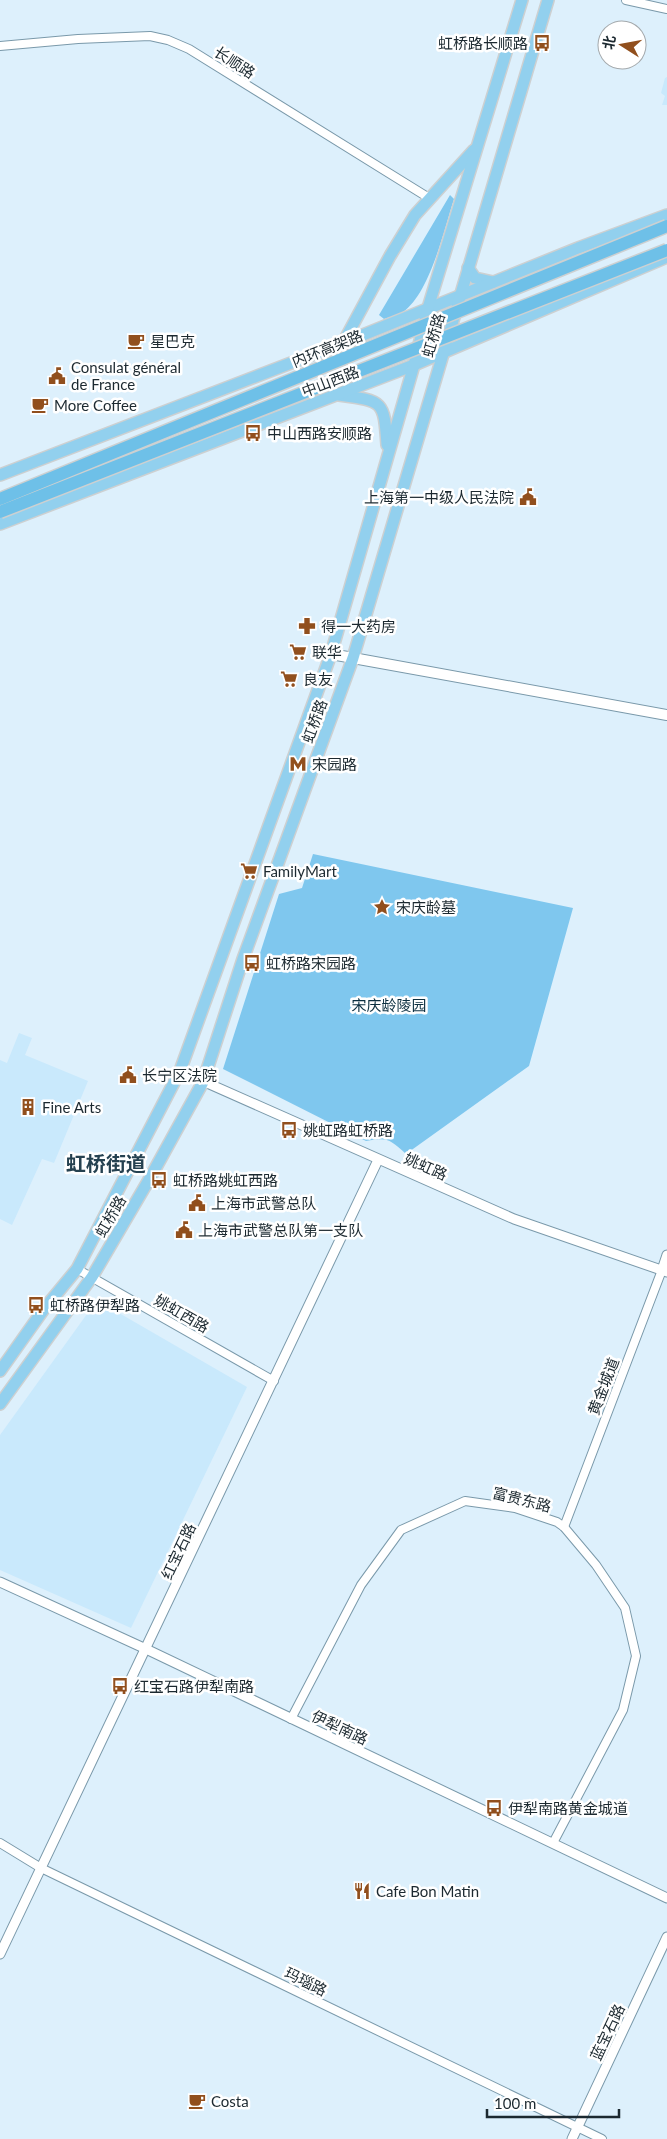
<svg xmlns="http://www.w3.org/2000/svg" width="667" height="2139" viewBox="0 0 667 2139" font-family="Lato,'Noto Sans SC',sans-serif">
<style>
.built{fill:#c9e9fc}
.green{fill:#7fc7ee}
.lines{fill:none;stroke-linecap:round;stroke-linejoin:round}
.minor-casing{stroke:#7a99aa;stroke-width:10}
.tertiary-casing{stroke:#7a99aa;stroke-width:11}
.secondary-casing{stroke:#7a99aa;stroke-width:12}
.primary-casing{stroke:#cdd0d1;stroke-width:14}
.minor{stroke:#fff;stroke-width:8}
.tertiary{stroke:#fff;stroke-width:9}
.secondary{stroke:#fff;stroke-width:10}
.primary{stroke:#92d0ee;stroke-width:11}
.trunk-bridge-casing{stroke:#cdd0d1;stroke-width:15;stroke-linecap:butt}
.trunk-bridge{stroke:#6ec0e8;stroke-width:12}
.labels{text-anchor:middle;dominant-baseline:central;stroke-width:5;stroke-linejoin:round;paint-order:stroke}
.poi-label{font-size:15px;fill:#1c2930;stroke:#fff;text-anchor:start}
.street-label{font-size:15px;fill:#1c2930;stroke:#fff}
.park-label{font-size:15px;fill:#0c2f40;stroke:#fff}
.district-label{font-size:20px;font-weight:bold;fill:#254150;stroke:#fff}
</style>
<rect width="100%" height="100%" fill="#ddf0fc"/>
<g class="built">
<polygon points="667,77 667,105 662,105 665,96 661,93 665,78"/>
<polygon points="19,1033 32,1038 25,1055 88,1081 54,1163 42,1159 12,1225 0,1219 0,1060 7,1063"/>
<polygon points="92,1307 119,1313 247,1387 131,1628 0,1570 0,1435"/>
</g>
<g class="green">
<path d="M450,195L454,199C444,230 430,293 403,312C398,315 390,317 384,319L379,315Z"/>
<path d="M313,854L573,908L529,1066L406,1154C390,1139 387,1137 366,1141L223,1069L279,894L302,888Z"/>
</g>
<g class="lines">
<g class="minor-casing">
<g id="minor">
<polyline points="626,0 667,9"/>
<polyline points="0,46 78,39 150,36 168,40 189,49 429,198"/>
<polyline points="77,1269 274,1381"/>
<polyline points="564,1527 662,1270"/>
<polyline points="291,1719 361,1585 401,1530 465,1501 515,1508 557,1522 564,1527 596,1565 625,1608 636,1656 623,1710 553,1843"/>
<polyline points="0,1843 41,1868 602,2139"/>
</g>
</g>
<g class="tertiary-casing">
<g id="tertiary">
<polyline points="180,1071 514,1219 667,1272"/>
<polyline points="662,1270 667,1255"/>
<polyline points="0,1582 146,1649 667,1898"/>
<polyline points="0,1954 378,1160"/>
<polyline points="572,2139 667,1937"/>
</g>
</g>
<g class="secondary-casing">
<polyline id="secondary" points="331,654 667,715"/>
</g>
<g class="primary-casing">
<g id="primary">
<polyline points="468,268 475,278 493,282"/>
<polyline points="343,343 390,256 415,215 474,150"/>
<path d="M339,395C384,401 384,401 387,445"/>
<polyline points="0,475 343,343 578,248 667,215"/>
<polyline points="0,524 414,365 667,257"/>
<polyline points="0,1371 44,1309 77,1269 180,1071 331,654 414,365 428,308 522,0"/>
<polyline points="0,1404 92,1277 150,1178 203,1082 243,959 353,658 548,0"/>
</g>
</g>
<use href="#minor" class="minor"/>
<use href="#tertiary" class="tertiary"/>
<use href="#secondary" class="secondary"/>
<use href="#primary" class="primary"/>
<g class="trunk-bridge-casing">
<g id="trunk-bridge">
<polyline points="0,499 667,226"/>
<polyline points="0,512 667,250"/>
</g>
</g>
<use href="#trunk-bridge" class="trunk-bridge"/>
</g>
<defs>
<g id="bus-bare" transform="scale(1.35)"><path d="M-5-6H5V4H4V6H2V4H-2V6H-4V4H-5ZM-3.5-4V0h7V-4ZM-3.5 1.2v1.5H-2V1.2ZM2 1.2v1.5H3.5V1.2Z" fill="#914f1d" stroke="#fff" stroke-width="2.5" paint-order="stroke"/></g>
<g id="cafe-bare" transform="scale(1.35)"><path d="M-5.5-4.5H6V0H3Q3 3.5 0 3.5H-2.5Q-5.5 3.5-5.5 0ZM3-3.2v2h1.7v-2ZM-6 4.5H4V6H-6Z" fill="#914f1d" stroke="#fff" stroke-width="2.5" paint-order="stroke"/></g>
<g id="civic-bare" transform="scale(1.35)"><path d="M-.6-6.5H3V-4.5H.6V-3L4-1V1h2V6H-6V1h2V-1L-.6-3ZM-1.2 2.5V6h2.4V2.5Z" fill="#914f1d" stroke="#fff" stroke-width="2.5" paint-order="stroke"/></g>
<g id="pharmacy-bare" transform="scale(1.35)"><path d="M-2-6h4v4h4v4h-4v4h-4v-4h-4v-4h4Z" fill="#914f1d" stroke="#fff" stroke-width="2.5" paint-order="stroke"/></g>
<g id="supermarket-bare" transform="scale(1.35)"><path d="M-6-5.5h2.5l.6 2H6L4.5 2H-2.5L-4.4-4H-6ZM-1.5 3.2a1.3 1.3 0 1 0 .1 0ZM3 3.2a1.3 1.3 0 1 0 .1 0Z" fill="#914f1d" stroke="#fff" stroke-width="2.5" paint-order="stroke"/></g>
<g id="metro-bare" transform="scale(1.35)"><path d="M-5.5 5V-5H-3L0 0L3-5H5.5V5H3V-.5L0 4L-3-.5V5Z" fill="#914f1d" stroke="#fff" stroke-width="2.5" paint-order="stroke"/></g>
<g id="sight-bare" transform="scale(1.35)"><path d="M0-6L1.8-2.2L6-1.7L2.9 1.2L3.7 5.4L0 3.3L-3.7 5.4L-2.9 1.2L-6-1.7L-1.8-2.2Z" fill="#914f1d" stroke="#fff" stroke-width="2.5" paint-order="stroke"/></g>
<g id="building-bare" transform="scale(1.35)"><path d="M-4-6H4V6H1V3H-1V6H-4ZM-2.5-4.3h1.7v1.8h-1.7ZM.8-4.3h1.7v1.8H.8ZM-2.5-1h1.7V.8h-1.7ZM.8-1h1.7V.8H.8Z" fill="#914f1d" stroke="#fff" stroke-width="2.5" paint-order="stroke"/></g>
<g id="restaurant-bare" transform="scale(1.35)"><path d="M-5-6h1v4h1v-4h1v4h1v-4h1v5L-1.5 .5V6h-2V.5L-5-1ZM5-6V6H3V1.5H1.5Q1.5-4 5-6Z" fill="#914f1d" stroke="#fff" stroke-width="2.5" paint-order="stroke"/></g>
</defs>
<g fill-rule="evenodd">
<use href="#bus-bare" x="542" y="43"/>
<use href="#cafe-bare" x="136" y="341"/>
<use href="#civic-bare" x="57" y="376"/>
<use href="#cafe-bare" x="40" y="405"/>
<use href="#bus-bare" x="253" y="433"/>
<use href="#civic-bare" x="528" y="497"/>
<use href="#pharmacy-bare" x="307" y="626"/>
<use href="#supermarket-bare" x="298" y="652"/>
<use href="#supermarket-bare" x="289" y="679"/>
<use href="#metro-bare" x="298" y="764"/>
<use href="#supermarket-bare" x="249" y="871"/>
<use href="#sight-bare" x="382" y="907"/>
<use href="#bus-bare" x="252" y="963"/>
<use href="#civic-bare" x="128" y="1075"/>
<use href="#building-bare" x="28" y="1107"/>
<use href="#bus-bare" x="289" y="1130"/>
<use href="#bus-bare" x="159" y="1180"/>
<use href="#civic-bare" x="197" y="1203"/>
<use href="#civic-bare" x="184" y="1230"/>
<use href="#bus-bare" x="36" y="1305"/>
<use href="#bus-bare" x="120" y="1686"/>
<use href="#bus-bare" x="494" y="1808"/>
<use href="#restaurant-bare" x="362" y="1891"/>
<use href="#cafe-bare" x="197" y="2101"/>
</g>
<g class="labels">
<g class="poi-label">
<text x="528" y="43" text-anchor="end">虹桥路长顺路</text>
<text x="150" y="341">星巴克</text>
<text x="71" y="367">Consulat général<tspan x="71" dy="17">de France</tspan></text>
<text x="54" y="405">More Coffee</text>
<text x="267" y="433">中山西路安顺路</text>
<text x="514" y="497" text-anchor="end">上海第一中级人民法院</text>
<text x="321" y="626">得一大药房</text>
<text x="312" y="652">联华</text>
<text x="303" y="679">良友</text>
<text x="312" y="764">宋园路</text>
<text x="263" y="871">FamilyMart</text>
<text x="396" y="907">宋庆龄墓</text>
<text x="266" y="963">虹桥路宋园路</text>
<text x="142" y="1075">长宁区法院</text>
<text x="42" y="1107">Fine Arts</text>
<text x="303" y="1130">姚虹路虹桥路</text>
<text x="173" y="1180">虹桥路姚虹西路</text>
<text x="211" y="1203">上海市武警总队</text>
<text x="198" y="1230">上海市武警总队第一支队</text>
<text x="50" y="1305">虹桥路伊犁路</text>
<text x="134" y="1686">红宝石路伊犁南路</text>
<text x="508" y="1808">伊犁南路黄金城道</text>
<text x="376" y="1891">Cafe Bon Matin</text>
<text x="211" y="2101">Costa</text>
</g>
<g class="street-label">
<text transform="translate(235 62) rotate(33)">长顺路</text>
<text transform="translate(433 335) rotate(-74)">虹桥路</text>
<text transform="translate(327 348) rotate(-22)">内环高架路</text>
<text transform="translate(330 381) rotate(-21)">中山西路</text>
<text transform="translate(314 721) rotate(-70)">虹桥路</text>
<text transform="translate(426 1166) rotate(24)">姚虹路</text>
<text transform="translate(110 1216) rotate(-60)">虹桥路</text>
<text transform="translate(182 1313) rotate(30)">姚虹西路</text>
<text transform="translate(603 1386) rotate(-69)">黄金城道</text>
<text transform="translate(522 1499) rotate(14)">富贵东路</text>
<text transform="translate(178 1551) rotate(-65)">红宝石路</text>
<text transform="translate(340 1727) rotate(25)">伊犁南路</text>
<text transform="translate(306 1981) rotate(26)">玛瑙路</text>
<text transform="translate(607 2032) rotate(-65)">蓝宝石路</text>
</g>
<g class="park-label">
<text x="389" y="1005">宋庆龄陵园</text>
</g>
<g class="district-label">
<text x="106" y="1163">虹桥街道</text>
</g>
</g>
<g transform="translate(622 45) rotate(281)"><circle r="24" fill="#ffffff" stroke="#a4a9ac"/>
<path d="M0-4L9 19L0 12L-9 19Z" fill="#914f1d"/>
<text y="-8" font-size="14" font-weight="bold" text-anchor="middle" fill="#1c2930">北</text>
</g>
<path d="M487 2109v8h132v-8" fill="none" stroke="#1c2930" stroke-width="2.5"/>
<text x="494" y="2109" font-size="15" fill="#1c2930" stroke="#ffffff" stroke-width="4" paint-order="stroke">100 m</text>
</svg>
